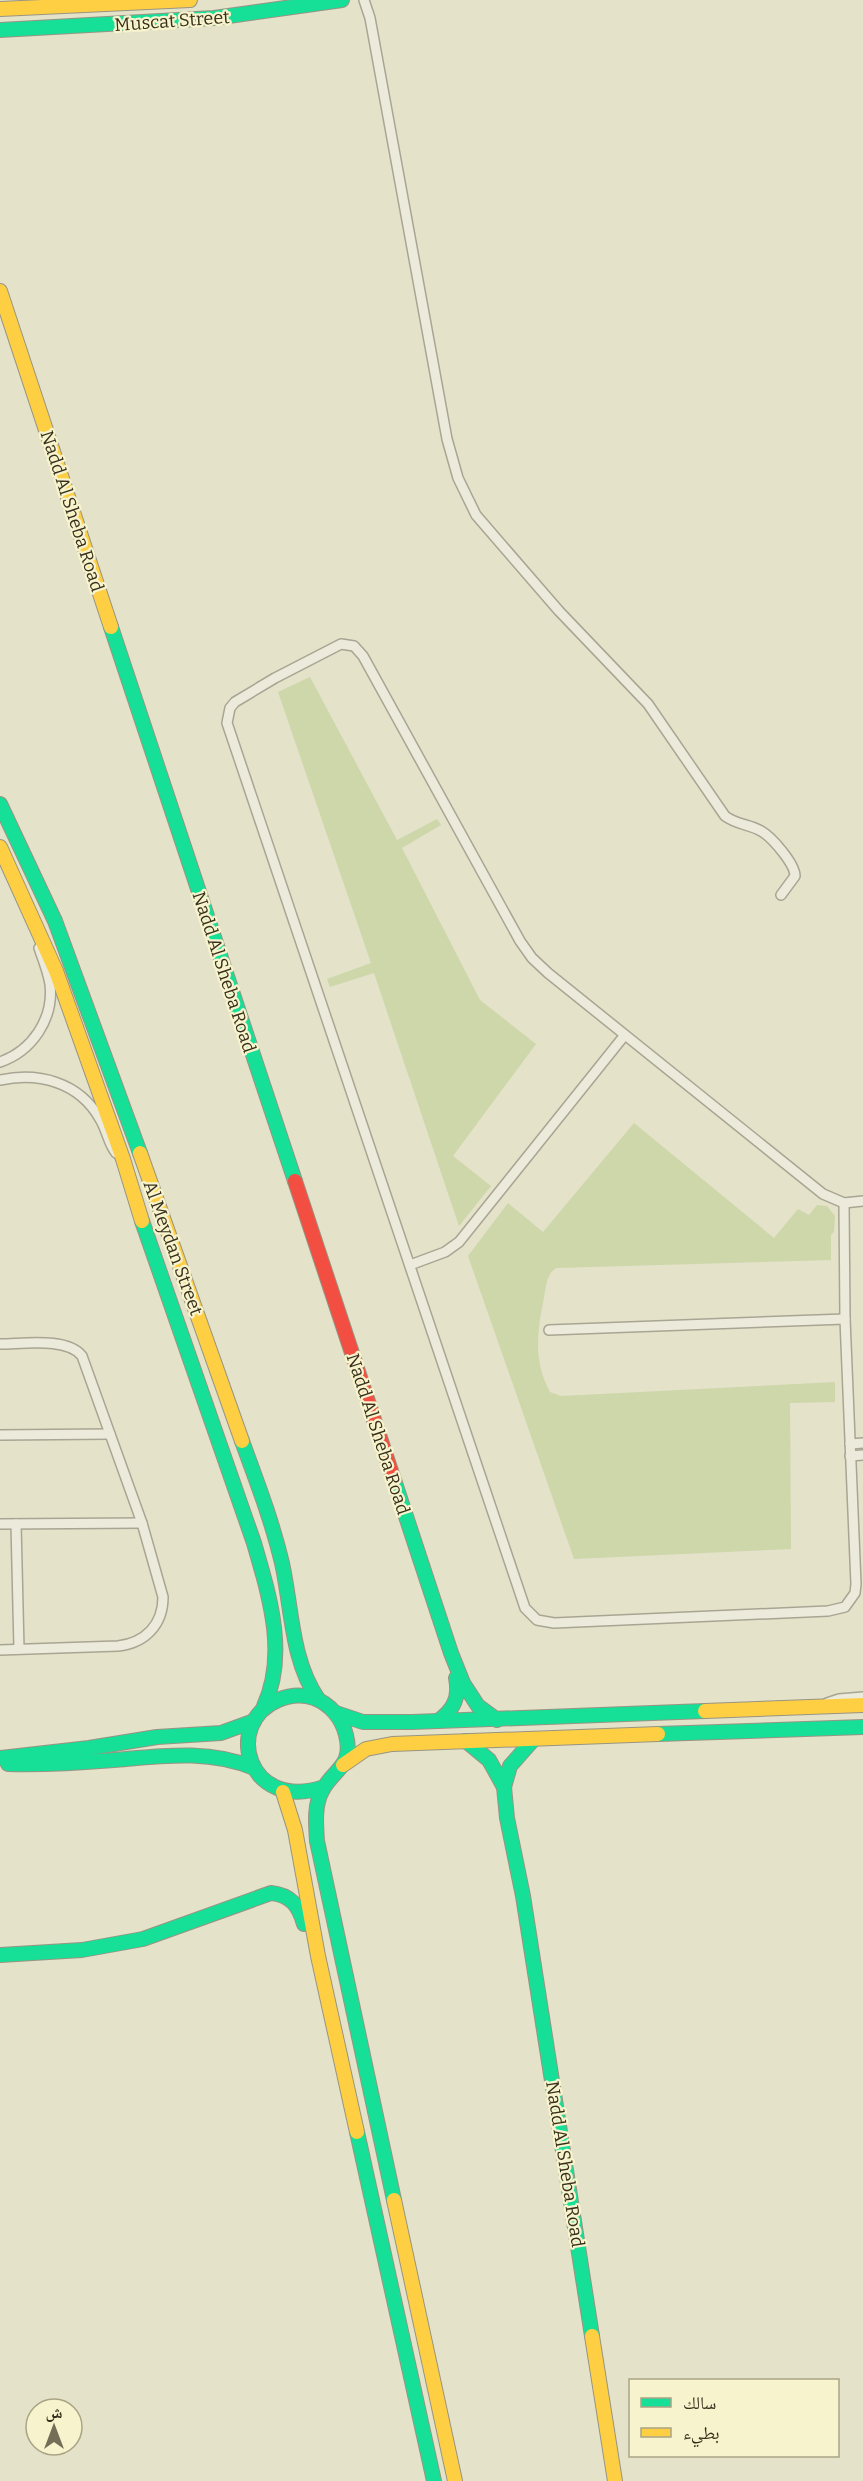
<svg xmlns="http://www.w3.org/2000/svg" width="863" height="2481" viewBox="0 0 863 2481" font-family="Bitter,'Noto Naskh Arabic',serif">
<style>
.green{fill:#cdd7aa}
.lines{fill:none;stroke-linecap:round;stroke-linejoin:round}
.street-casing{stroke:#a9a593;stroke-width:12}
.fast-casing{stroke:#989483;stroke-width:16}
.slow-casing{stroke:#989483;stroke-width:16}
.jam-casing{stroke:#989483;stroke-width:16}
.street{stroke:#eceadb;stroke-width:9}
.fast{stroke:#16e098;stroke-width:14}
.slow{stroke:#ffcf43;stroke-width:14}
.jam{stroke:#f24e42;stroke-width:14}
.labels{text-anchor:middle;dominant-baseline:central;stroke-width:4.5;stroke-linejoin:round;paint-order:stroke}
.street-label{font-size:18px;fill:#372e1b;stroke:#f7f3cd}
</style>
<rect width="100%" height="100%" fill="#e4e2c9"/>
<g class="green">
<polygon points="310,677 397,840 437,819 441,825 402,848 480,1000 536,1044 453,1156 491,1186 459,1226 374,973 330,987 327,979 371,963 278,692"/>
<path d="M634,1123L774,1238L798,1209L809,1215L817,1205L827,1206L835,1216L834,1232L831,1235V1260L556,1268C546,1275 546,1287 544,1298C537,1331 533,1361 550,1392L561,1396L835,1382V1402L790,1403L791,1549L574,1559L468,1256L508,1203L543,1232Z"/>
</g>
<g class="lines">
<g class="street-casing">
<g id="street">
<path d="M364,0L370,18L447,439L458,478L476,515L559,611L648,704L725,816C737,825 749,824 761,831C772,837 795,864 795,876L781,895"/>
<polygon points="341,644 354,646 363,656 520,941 532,958 548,973 823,1194 844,1203 845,1319 856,1584 855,1593 845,1607 828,1611 554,1623 537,1620 525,1608 227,723 230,708 235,702 275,678"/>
<path d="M0,1062C32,1051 54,1019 50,984C48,972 43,959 39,948"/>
<path d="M0,1080C39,1072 79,1082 100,1119C107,1130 108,1143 116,1153"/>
<polyline points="844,1203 863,1201"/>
<polyline points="410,1265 445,1252 459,1242 624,1036"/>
<polyline points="549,1330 845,1319"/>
<path d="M0,1344C23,1344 67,1337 82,1356L142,1523L163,1597C163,1625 145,1643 118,1646L0,1650"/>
<polyline points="0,1435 110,1434"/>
<polyline points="850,1444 863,1443"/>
<polyline points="850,1456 863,1455"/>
<polyline points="0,1524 142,1523"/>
<polyline points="16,1524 19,1649"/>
<polyline points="827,1703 839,1699 863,1697"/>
</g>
</g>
<g class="fast-casing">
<g id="fast">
<polyline points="0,30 214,18 342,0"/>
<polyline points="111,627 295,1181"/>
<polyline points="0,804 55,921 140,1153"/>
<path d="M142,1221L254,1543C269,1595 288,1654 264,1706"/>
<path d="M242,1441C257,1482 272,1521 282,1563C292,1608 291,1660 318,1699"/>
<polyline points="394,1480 451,1653 463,1683 478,1706 497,1720"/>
<polyline points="336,1713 363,1722 412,1722 705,1711"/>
<path d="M438,1721C454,1710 460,1697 456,1678"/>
<polyline points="658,1734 863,1727"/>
<polyline points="466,1741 489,1760 504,1787 507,1818 523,1896 592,2336"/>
<polyline points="0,1758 89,1748 157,1737 221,1733 254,1721"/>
<path d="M8,1764C43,1765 78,1763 114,1760C161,1756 209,1749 254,1768"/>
<path d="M324,1787C247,1813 223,1723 278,1700C290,1695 302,1694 314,1698C330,1704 342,1718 346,1735C354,1767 333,1769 322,1791C314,1805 316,1825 317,1841L394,2200"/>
<polyline points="504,1787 510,1766 533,1740"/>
<path d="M0,1955L82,1950L143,1939L271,1893C291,1895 299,1906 304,1924"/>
<polyline points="357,2132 434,2481"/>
</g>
</g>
<g class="slow-casing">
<g id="slow">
<polyline points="0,9 190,0"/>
<polyline points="0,291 111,627"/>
<polyline points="0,847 56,971 123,1159 142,1221"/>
<polyline points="140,1153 242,1441"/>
<polyline points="705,1711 863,1705"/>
<polyline points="343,1765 366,1749 392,1744 658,1734"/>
<polyline points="283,1792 295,1830 318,1956 357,2132"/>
<polyline points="394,2200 455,2481"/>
<polyline points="592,2336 615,2481"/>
</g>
</g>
<g class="jam-casing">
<polyline id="jam" points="295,1181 394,1480"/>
</g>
<use href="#street" class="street"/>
<use href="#fast" class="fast"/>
<use href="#slow" class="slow"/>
<use href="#jam" class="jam"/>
</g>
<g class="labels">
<g class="street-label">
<text transform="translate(172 21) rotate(-4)">Muscat Street</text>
<text transform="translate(72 511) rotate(72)">Nadd Al Sheba Road</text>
<text transform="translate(224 972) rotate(72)">Nadd Al Sheba Road</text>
<text transform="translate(173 1248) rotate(70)">Al Meydan Street</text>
<text transform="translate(378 1434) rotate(72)">Nadd Al Sheba Road</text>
<text transform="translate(565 2164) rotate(81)">Nadd Al Sheba Road</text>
</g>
</g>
<rect x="629" y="2379" width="210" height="78" fill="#f7f3cd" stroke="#aaa486" stroke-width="1.5"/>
<rect x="641" y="2398" width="30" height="9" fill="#16e098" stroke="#aaa486" stroke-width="1.5"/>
<text x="683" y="2409" font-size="18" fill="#372e1b">سالك</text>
<rect x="641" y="2428" width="30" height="9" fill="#ffcf43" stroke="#aaa486" stroke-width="1.5"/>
<text x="683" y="2439" font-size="18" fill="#372e1b">بطيء</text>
<g transform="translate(54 2427)"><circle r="28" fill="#f7f3cd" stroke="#aaa486" stroke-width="1.5"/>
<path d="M0-4.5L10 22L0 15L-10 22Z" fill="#746d58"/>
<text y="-9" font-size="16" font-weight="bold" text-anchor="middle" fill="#372e1b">ش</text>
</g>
</svg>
